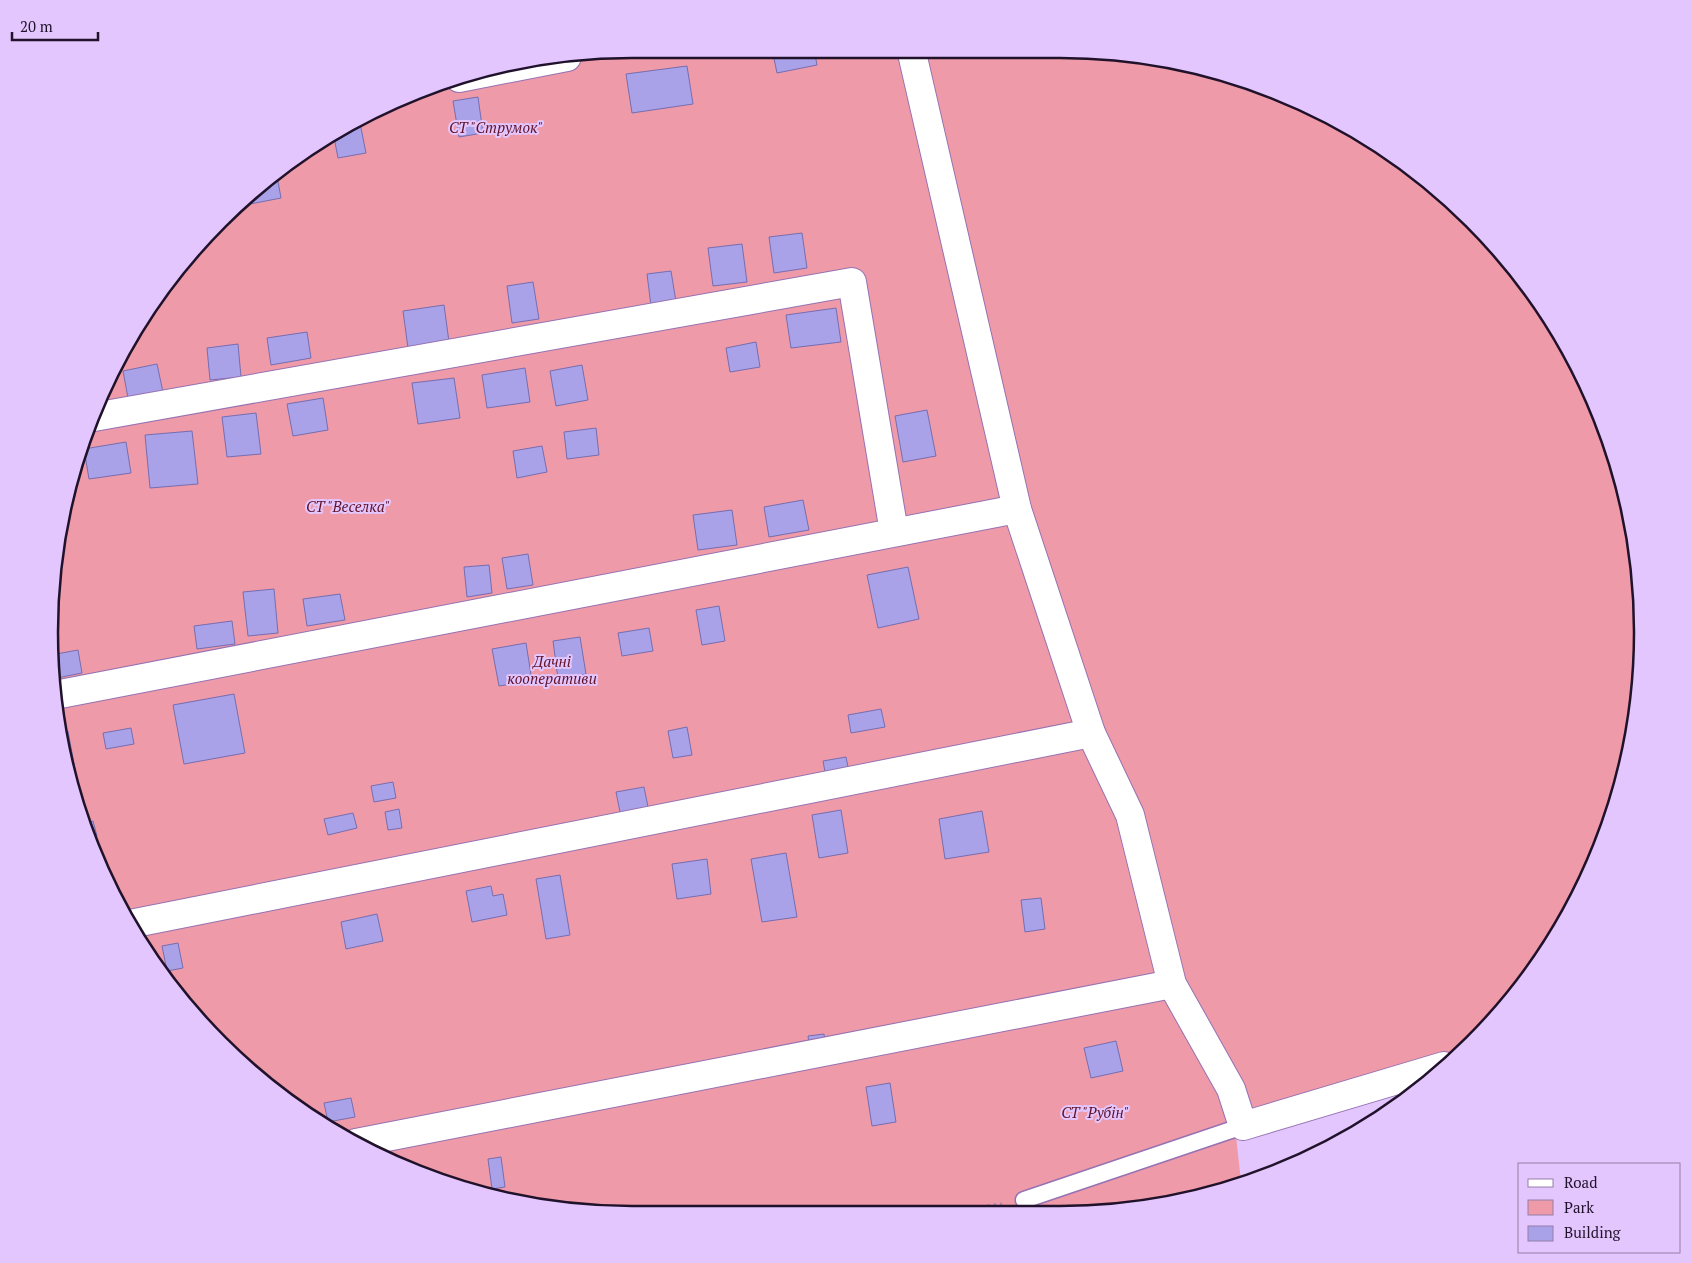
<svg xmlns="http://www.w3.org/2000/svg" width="1691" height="1263" viewBox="0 0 1691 1263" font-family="'PT Serif',serif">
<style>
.green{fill:#ef9aa8}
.building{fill:#a9a2e9;stroke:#766db0}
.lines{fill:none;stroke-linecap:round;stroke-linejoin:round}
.lane-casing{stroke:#9572b2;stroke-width:19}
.street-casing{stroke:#9572b2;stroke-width:30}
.path{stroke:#a088b4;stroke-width:3;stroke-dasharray:2.5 4;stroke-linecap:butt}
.lane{stroke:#fff;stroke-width:16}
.street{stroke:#fff;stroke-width:28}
.labels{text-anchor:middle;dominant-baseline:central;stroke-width:4;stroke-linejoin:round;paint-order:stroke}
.park-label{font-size:15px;font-style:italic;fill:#601229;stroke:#e3c6fd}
.rim{fill:none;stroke:#20122b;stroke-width:2.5}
</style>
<rect width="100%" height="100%" fill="#e3c6fd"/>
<polygon class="green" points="632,49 1097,50 1210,69 1283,93 1383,147 1444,194 1522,277 1582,374 1622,481 1641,594 1637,708 1611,819 1564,923 1497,1016 1444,1066 1243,1126 1231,1092 1241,1181 1136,1209 593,1213 444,1183 340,1136 247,1070 169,986 109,889 80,819 50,670 60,518 109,373 147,308 219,220 340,127 480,69"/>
<g class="building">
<polygon points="772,49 814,49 817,65 777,73"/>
<polygon points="687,66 693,104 632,113 626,74"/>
<polygon points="478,97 483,133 459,137 453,101"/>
<polygon points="360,123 366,153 338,158 333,132 343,125"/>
<polygon points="277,176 281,198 240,206 239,204"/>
<polygon points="802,233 807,268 774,273 769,237"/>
<polygon points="742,244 747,282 713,286 708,248"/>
<polygon points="671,271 676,302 651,306 647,274"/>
<polygon points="533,282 539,319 512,323 507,286"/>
<polygon points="444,305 449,342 408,348 403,311"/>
<polygon points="836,308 841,342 791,348 786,315"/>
<polygon points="307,332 311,358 271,365 267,338"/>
<polygon points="756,342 760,367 730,372 726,348"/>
<polygon points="238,344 241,377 210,380 207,348"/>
<polygon points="157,364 163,392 128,398 123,371"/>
<polygon points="582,365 588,400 556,406 550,371"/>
<polygon points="525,368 530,402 487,408 482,375"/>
<polygon points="454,378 460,418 418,424 412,383"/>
<polygon points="323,398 328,430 293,436 287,404"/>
<polygon points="927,410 936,456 903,462 895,416"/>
<polygon points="256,413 261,454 227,457 222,417"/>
<polygon points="596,428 599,455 567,459 564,432"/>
<polygon points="192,431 198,484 150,488 145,435"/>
<polygon points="126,442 131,473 89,479 84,449"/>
<polygon points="542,446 547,472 517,478 513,451"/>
<polygon points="803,500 809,530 769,537 764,507"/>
<polygon points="732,510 737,545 698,550 693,515"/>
<polygon points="528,554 533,585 507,589 502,558"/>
<polygon points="489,565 492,593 467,597 464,567"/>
<polygon points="908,567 919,619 878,628 867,575"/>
<polygon points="274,589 278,633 248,636 243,592"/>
<polygon points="340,594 345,620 307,626 303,599"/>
<polygon points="719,606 725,641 702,645 696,610"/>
<polygon points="232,621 235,644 197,649 194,626"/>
<polygon points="649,628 653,651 622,656 618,633"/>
<polygon points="580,637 586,674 558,679 553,641"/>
<polygon points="526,643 532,681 499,686 492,649"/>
<polygon points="78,650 82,673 52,679 50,670 51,655"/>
<polygon points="234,694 245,753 184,764 173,705"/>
<polygon points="881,709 885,727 851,733 848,715"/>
<polygon points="687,727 692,755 673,758 668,731"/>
<polygon points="131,728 134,744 106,749 103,733"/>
<polygon points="68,731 75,769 70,770 62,732"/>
<polygon points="846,757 849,772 826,777 823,761"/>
<polygon points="393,782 396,798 374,802 371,786"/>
<polygon points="644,787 649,812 621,817 616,792"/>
<polygon points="399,809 402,828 388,830 385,812"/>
<polygon points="841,810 848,853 819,858 812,815"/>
<polygon points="982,811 989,852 945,859 939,819"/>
<polygon points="353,813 357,828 328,835 324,819"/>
<polygon points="93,821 97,836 88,839 82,824"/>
<polygon points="786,853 797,917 762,922 751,859"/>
<polygon points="707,859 711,894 677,899 672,864"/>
<polygon points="560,875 570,935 546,939 536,879"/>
<polygon points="491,886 493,896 503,894 507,915 472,922 466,891"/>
<polygon points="1041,898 1045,929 1025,932 1021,900"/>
<polygon points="377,914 383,941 346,949 341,922"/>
<polygon points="178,943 183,968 167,971 162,946"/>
<polygon points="824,1034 826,1048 810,1050 808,1036"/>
<polygon points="1116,1041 1123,1071 1091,1078 1084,1048"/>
<polygon points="890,1083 896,1122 872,1126 866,1087"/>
<polygon points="351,1098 355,1117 328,1122 324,1103"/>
<polygon points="501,1157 505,1187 492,1189 488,1159"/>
</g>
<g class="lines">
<g class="lane-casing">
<polyline id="lane" points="1024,1200 1243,1126"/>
</g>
<g class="street-casing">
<g id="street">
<polyline points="911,49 1017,509 1091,733 1130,815 1172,984 1231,1089 1243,1126 1444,1066"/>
<polyline points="459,78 567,57"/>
<polyline points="94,417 852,282 894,532"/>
<polyline points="55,695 1017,509"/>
<polyline points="130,924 1091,733"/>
<polyline points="356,1143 1172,984"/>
</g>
</g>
<polyline class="path" points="955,1210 1002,1204"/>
<use href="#lane" class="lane"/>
<use href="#street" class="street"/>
</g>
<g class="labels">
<g class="park-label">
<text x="496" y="127">СТ "Струмок"</text>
<text x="348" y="506">СТ "Веселка"</text>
<text x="552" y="661">Дачні<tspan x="552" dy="17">кооперативи</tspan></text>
<text x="1095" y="1112">СТ "Рубін"</text>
</g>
</g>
<path d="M0 0H1691V1263H0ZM632 58H1060A574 574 0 0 1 1634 632V632A574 574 0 0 1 1060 1206H632A574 574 0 0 1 58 632V632A574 574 0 0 1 632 58Z" fill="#e3c6fd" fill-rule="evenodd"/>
<path class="rim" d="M632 58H1060A574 574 0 0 1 1634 632V632A574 574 0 0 1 1060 1206H632A574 574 0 0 1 58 632V632A574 574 0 0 1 632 58Z"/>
<rect x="1518" y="1163" width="162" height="90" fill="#e3c6fd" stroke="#957ea9"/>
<rect x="1528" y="1179" width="25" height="8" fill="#ffffff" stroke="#957ea9"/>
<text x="1564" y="1188" font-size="15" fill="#20122b">Road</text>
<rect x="1528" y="1200" width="25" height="15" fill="#ef9aa8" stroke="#957ea9"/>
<text x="1564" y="1213" font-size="15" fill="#20122b">Park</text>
<rect x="1528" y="1226" width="25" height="15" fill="#a9a2e9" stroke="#957ea9"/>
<text x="1564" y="1238" font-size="15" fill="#20122b">Building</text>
<path d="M12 32v8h86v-8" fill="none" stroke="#20122b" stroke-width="2.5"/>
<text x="20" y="32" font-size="15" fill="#20122b" stroke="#e3c6fd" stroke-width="4" paint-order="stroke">20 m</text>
</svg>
